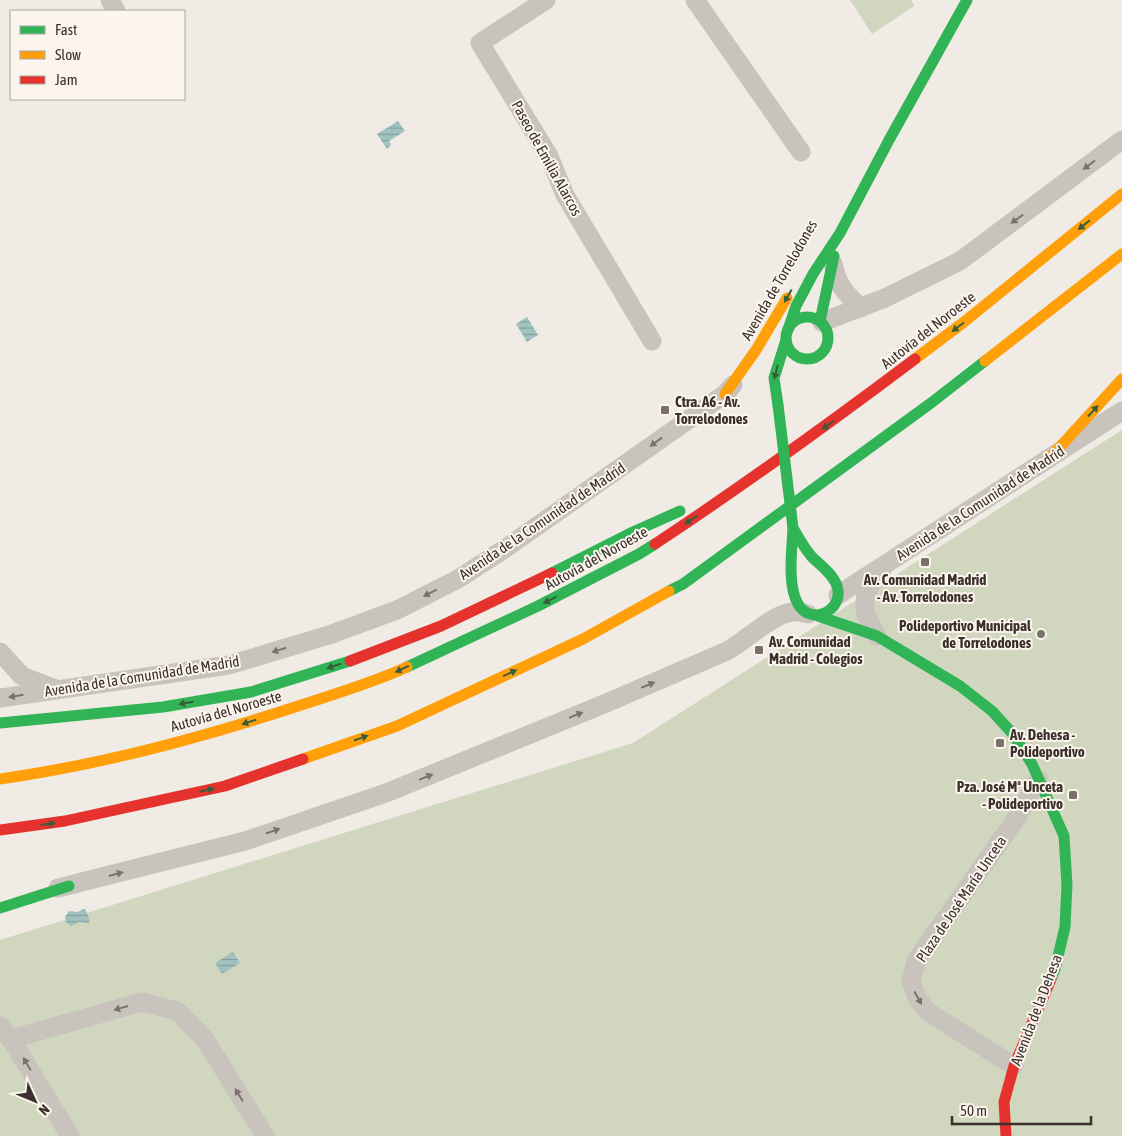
<svg xmlns="http://www.w3.org/2000/svg" width="1122" height="1136" viewBox="0 0 1122 1136" font-family="'Asap Condensed',sans-serif">
<style>
.green{fill:#d1d6bf}
.water{fill:url(#water-rules)}
.lines{fill:none;stroke-linecap:round;stroke-linejoin:round}
.street{stroke:#c9c3be;stroke-width:19}
.fast{stroke:#30b455;stroke-width:11}
.slow{stroke:#ff9f0a;stroke-width:11}
.jam{stroke:#e5322d;stroke-width:11}
.fast-bridge{stroke:#30b455;stroke-width:11}
.oneway{fill:#7b726d}
.oneway2{fill:#375e3a}
.poi-dot{fill:#7a716c;stroke:#fbf5ee;stroke-width:2}
.labels{text-anchor:middle;dominant-baseline:central;stroke-width:4;stroke-linejoin:round;paint-order:stroke}
.street-label{font-size:15px;fill:#3b302b;stroke:#fbf5ee}
.poi-label{font-size:15px;font-weight:bold;fill:#3b302b;stroke:#fbf5ee;text-anchor:start}
</style>
<defs>
<pattern id="water-rules" width="6" height="5" patternUnits="userSpaceOnUse" patternTransform="scale(1.25)"><rect width="6" height="5" fill="#a1c2c1"/><path d="M0 2.5h6" fill="none" stroke="#849e9d"/></pattern>
</defs>
<rect width="100%" height="100%" fill="#f0ebe5"/>
<g class="green">
<polygon points="850,0 911,0 914,6 872,34"/>
<polygon points="1122,430 1122,1136 0,1136 0,940 633,743"/>
</g>
<g class="water">
<polygon points="398,121 405,131 389,141 391,145 387,149 377,134"/>
<polygon points="527,317 538,335 527,342 516,324"/>
<path d="M84,909C87,910 90,920 89,923L79,922L71,926L66,922L65,917L69,911L77,912Z"/>
<polygon points="233,952 240,963 222,974 215,963"/>
</g>
<g class="lines">
<g class="street">
<polyline points="110,0 116,11"/>
<polyline points="546,0 480,43 549,156 565,195 652,341"/>
<polyline points="695,0 801,152"/>
<path d="M833,264C838,286 845,293 861,308"/>
<polyline points="822,322 885,298 960,261 1122,140"/>
<polyline points="838,595 1122,411"/>
<path d="M877,636C874,629 868,621 866,614C862,597 870,582 882,570"/>
<polyline points="0,652 22,676 56,689"/>
<polyline points="0,698 229,665 329,635 397,610 458,579 503,550 725,394 733,385"/>
<path d="M58,888L245,841L386,793L604,704L727,651C747,640 771,615 792,612C798,611 803,613 808,614"/>
<polyline points="0,1026 11,1039 70,1136"/>
<polyline points="11,1039 142,1002 177,1011 204,1038 265,1136"/>
<polyline points="1014,1066 928,1012 917,998 911,981 917,959 1018,816 1038,779"/>
</g>
<g class="fast">
<circle cx="807" cy="338" r="21"/>
<polyline points="820,321 834,256"/>
<polyline points="788,330 796,306 813,274 840,233 889,140 967,0"/>
<polyline points="778,405 774,378 786,340"/>
<path d="M793,528C799,538 804,548 812,557C820,565 833,574 837,586C845,610 811,627 798,604C787,585 792,549 793,528Z"/>
<polyline points="552,573 633,532 680,511"/>
<polyline points="669,591 683,584 931,403 985,361"/>
<polyline points="818,616 877,636 960,686 992,711 1012,733 1032,764 1064,836 1067,885 1065,927 1055,969 1051,979"/>
<polyline points="407,667 538,606 639,554 655,544"/>
<polyline points="0,723 163,707 251,692 350,661"/>
<polyline points="0,908 69,886"/>
</g>
<g class="slow">
<polyline points="915,359 964,322 1122,194"/>
<polyline points="985,361 1122,254"/>
<polyline points="725,394 756,350 787,298"/>
<polyline points="1048,460 1122,379"/>
<polyline points="303,759 397,726 583,639 669,591"/>
<path d="M0,779C99,765 197,739 292,708C331,695 370,684 407,667"/>
</g>
<g class="jam">
<path d="M655,544C744,485 830,423 915,359"/>
<polyline points="350,661 441,626 552,573"/>
<polyline points="0,830 65,821 225,786 303,759"/>
<polyline points="1006,1136 1004,1102 1014,1066 1051,979"/>
</g>
<polyline class="fast-bridge" points="778,405 793,528"/>
</g>
<defs><path id="oneway-solid" d="M-6-.8H1V-3.2L6.5 0L1 3.2V.8H-6Z" transform="scale(1.25)"/></defs>
<g class="oneway">
<use href="#oneway-solid" transform="translate(1089 165) rotate(143)"/>
<use href="#oneway-solid" transform="translate(1017 219) rotate(144)"/>
<use href="#oneway-solid" transform="translate(656 442) rotate(144)"/>
<use href="#oneway-solid" transform="translate(430 593) rotate(153)"/>
<use href="#oneway-solid" transform="translate(279 650) rotate(163)"/>
<use href="#oneway-solid" transform="translate(648 685) rotate(-23)"/>
<use href="#oneway-solid" transform="translate(16 696) rotate(171)"/>
<use href="#oneway-solid" transform="translate(576 715) rotate(-22)"/>
<use href="#oneway-solid" transform="translate(426 777) rotate(-22)"/>
<use href="#oneway-solid" transform="translate(273 831) rotate(-19)"/>
<use href="#oneway-solid" transform="translate(116 874) rotate(-15)"/>
<use href="#oneway-solid" transform="translate(918 998) rotate(61)"/>
<use href="#oneway-solid" transform="translate(121 1008) rotate(164)"/>
<use href="#oneway-solid" transform="translate(27 1064) rotate(-121)"/>
<use href="#oneway-solid" transform="translate(239 1095) rotate(-122)"/>
</g>
<g class="oneway2">
<use href="#oneway-solid" transform="translate(1084 225) rotate(141)"/>
<use href="#oneway-solid" transform="translate(788 296) rotate(119)"/>
<use href="#oneway-solid" transform="translate(958 327) rotate(143)"/>
<use href="#oneway-solid" transform="translate(776 372) rotate(104)"/>
<use href="#oneway-solid" transform="translate(1093 411) rotate(-47)"/>
<use href="#oneway-solid" transform="translate(828 425) rotate(144)"/>
<use href="#oneway-solid" transform="translate(691 520) rotate(147)"/>
<use href="#oneway-solid" transform="translate(550 600) rotate(153)"/>
<use href="#oneway-solid" transform="translate(334 666) rotate(163)"/>
<use href="#oneway-solid" transform="translate(402 669) rotate(155)"/>
<use href="#oneway-solid" transform="translate(510 673) rotate(-25)"/>
<use href="#oneway-solid" transform="translate(186 703) rotate(170)"/>
<use href="#oneway-solid" transform="translate(249 722) rotate(162)"/>
<use href="#oneway-solid" transform="translate(361 738) rotate(-19)"/>
<use href="#oneway-solid" transform="translate(207 790) rotate(-13)"/>
<use href="#oneway-solid" transform="translate(48 824) rotate(-8)"/>
</g>
<g class="poi-dot">
<rect x="660" y="405" width="10" height="10" rx="2.5"/>
<rect x="920" y="557" width="10" height="10" rx="2.5"/>
<circle cx="1041" cy="634" r="5"/>
<rect x="754" y="645" width="10" height="10" rx="2.5"/>
<rect x="995" y="738" width="10" height="10" rx="2.5"/>
<rect x="1068" y="790" width="10" height="10" rx="2.5"/>
</g>
<g class="labels">
<g class="street-label">
<text transform="translate(547 158) rotate(61)">Paseo de Emilia Alarcos</text>
<text transform="translate(779 280) rotate(-60)">Avenida de Torrelodones</text>
<text transform="translate(928 330) rotate(-38)">Autovía del Noroeste</text>
<text transform="translate(980 503) rotate(-33)">Avenida de la Comunidad de Madrid</text>
<text transform="translate(542 521) rotate(-34)">Avenida de la Comunidad de Madrid</text>
<text transform="translate(596 558) rotate(-29)">Autovía del Noroeste</text>
<text transform="translate(142 676) rotate(-9)">Avenida de la Comunidad de Madrid</text>
<text transform="translate(226 711) rotate(-16)">Autovía del Noroeste</text>
<text transform="translate(961 899) rotate(-56)">Plaza de José María Unceta</text>
<text transform="translate(1036 1010) rotate(-69)">Avenida de la Dehesa</text>
</g>
<g class="poi-label">
<text x="675" y="401">Ctra. A6 - Av.<tspan x="675" dy="17">Torrelodones</tspan></text>
<text x="925" y="579" text-anchor="middle">Av. Comunidad Madrid<tspan x="925" dy="17">- Av. Torrelodones</tspan></text>
<text x="1031" y="625" text-anchor="end">Polideportivo Municipal<tspan x="1031" dy="17">de Torrelodones</tspan></text>
<text x="769" y="641">Av. Comunidad<tspan x="769" dy="17">Madrid - Colegios</tspan></text>
<text x="1010" y="734">Av. Dehesa -<tspan x="1010" dy="17">Polideportivo</tspan></text>
<text x="1063" y="786" text-anchor="end">Pza. José Mª Unceta<tspan x="1063" dy="17">- Polideportivo</tspan></text>
</g>
</g>
<rect x="10" y="10" width="175" height="90" fill="#fbf5ee" stroke="#aea6a0"/>
<rect x="20" y="26" width="25" height="8" fill="#30b455" stroke="#aea6a0"/>
<text x="55" y="35" font-size="15" fill="#3b302b">Fast</text>
<rect x="20" y="51" width="25" height="8" fill="#ff9f0a" stroke="#aea6a0"/>
<text x="55" y="60" font-size="15" fill="#3b302b">Slow</text>
<rect x="20" y="76" width="25" height="8" fill="#e5322d" stroke="#aea6a0"/>
<text x="55" y="85" font-size="15" fill="#3b302b">Jam</text>
<g transform="translate(35 1101) rotate(134)" stroke="#fbf5ee" stroke-width="4" paint-order="stroke">
<path d="M0-4L9 19L0 12L-9 19Z" fill="#3b302b"/>
<text y="-8" font-size="14" font-weight="bold" text-anchor="middle" fill="#3b302b">N</text>
</g>
<path d="M952 1116v8h139v-8" fill="none" stroke="#3b302b" stroke-width="2.5"/>
<text x="960" y="1116" font-size="15" fill="#3b302b" stroke="#fbf5ee" stroke-width="4" paint-order="stroke">50 m</text>
</svg>
